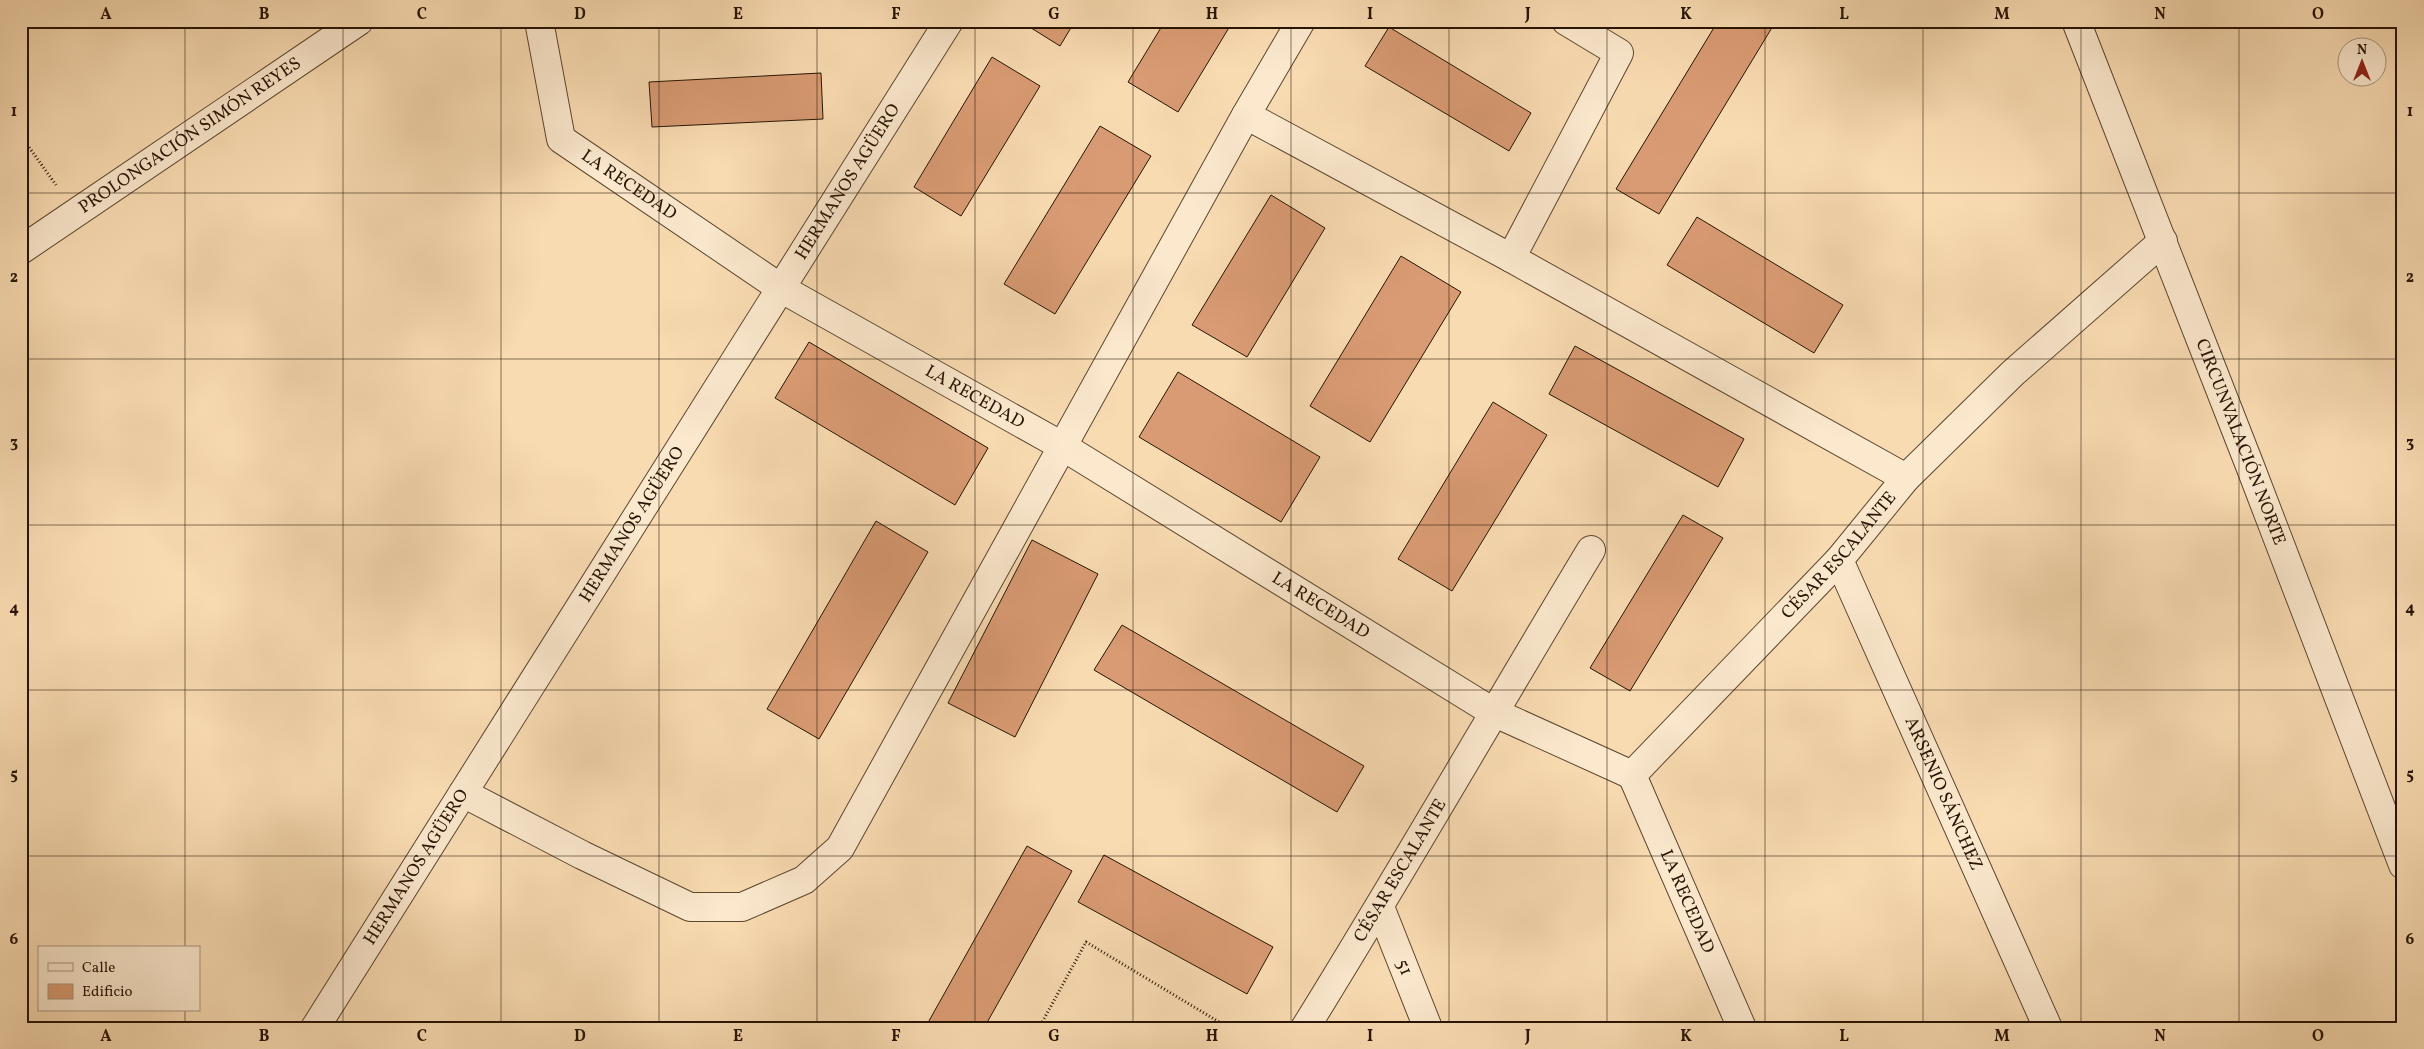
<svg xmlns="http://www.w3.org/2000/svg" width="2424" height="1049" viewBox="0 0 2424 1049" font-family="Vollkorn,serif">
<style>
.building{fill:#d99b73;stroke:#271403}
.lines{fill:none;stroke-linecap:round;stroke-linejoin:round}
.minor-casing{stroke:#5c462f;stroke-width:30}
.path{stroke:#271403;stroke-width:3;stroke-dasharray:1 2.5;stroke-linecap:butt}
.minor{stroke:#fbe8cd;stroke-width:28}
.grid{fill:none;stroke:#271403;stroke-width:1;stroke-opacity:0.55}
.labels{text-anchor:middle;dominant-baseline:central;stroke-width:4;stroke-linejoin:round;paint-order:stroke}
.street-label{font-size:18px;fill:#271403;stroke:#fbe8cd}
.neatline{fill:none;stroke:#271403;stroke-width:2}
.grid-label{font-size:16px;text-anchor:middle;font-weight:bold;fill:#271403}
</style>
<rect width="100%" height="100%" fill="#f9dbb2"/>
<filter id="stains"><feTurbulence type="fractalNoise" baseFrequency=".004" numOctaves="4"/><feColorMatrix values="0 0 0 0 .2 0 0 0 0 .09 0 0 0 0 .02 0 0 0 .5 -.17"/></filter>
<radialGradient id="worn" r=".72"><stop offset=".6" stop-color="#630" stop-opacity="0"/><stop offset="1" stop-color="#630" stop-opacity=".3"/></radialGradient>
<g class="building">
<polygon points="1020,21 1075,21 1060,46"/>
<polygon points="1165,21 1233,21 1178,112 1128,82"/>
<polygon points="1718,21 1776,21 1659,214 1616,189"/>
<polygon points="1389,27 1531,113 1509,151 1365,66"/>
<polygon points="992,57 1040,86 961,216 914,187"/>
<polygon points="821,73 823,119 652,127 649,82"/>
<polygon points="1100,126 1151,156 1055,314 1004,284"/>
<polygon points="1271,195 1325,228 1247,357 1192,325"/>
<polygon points="1697,217 1843,305 1814,353 1667,265"/>
<polygon points="1401,256 1461,292 1370,442 1310,406"/>
<polygon points="809,342 988,448 955,505 775,398"/>
<polygon points="1575,346 1744,439 1718,487 1549,394"/>
<polygon points="1178,372 1320,457 1281,522 1139,437"/>
<polygon points="1493,402 1547,435 1452,591 1398,559"/>
<polygon points="1683,515 1723,538 1630,691 1590,668"/>
<polygon points="876,521 928,552 819,739 767,709"/>
<polygon points="1032,540 1098,574 1015,737 948,703"/>
<polygon points="1122,625 1364,766 1337,812 1094,670"/>
<polygon points="1027,846 1072,871 984,1028 925,1028"/>
<polygon points="1104,855 1273,947 1247,994 1078,902"/>
</g>
<g class="lines">
<g class="minor-casing">
<g id="minor">
<path id="s1" d="M539,21L561,139L782,289L1062,446L1493,712L1632,775L1839,560L1906,478L2013,373L2163,241"/>
<path id="s2" d="M2076,21L2250,466L2403,865"/>
<polyline points="1246,115 1511,258 1906,478"/>
<path id="s3" d="M21,250L359,21"/>
<polyline points="1511,258 1619,53 1566,21"/>
<path id="s4" d="M1839,560L2048,1028"/>
<path id="s5" d="M1632,775L1742,1028"/>
<polyline points="463,793 582,855 690,907 742,907 804,880 840,848 1246,115 1301,21"/>
<path id="s6" d="M1380,907L1428,1028"/>
<path id="s7" d="M315,1028L949,21"/>
<path id="s8" d="M1305,1028C1403,870 1495,709 1591,550"/>
</g>
</g>
<g class="path">
<polyline points="21,136 56,185"/>
<polyline points="1039,1028 1086,942 1229,1028"/>
</g>
<use href="#minor" class="minor"/>
</g>
<path class="grid" d="M185,21V948M343,21V1028M501,21V1028M659,21V1028M817,21V1028M975,21V1028M1133,21V1028M1291,21V1028M1449,21V1028M1607,21V1028M1765,21V1028M1923,21V1028M2081,21V1028M2239,21V1028M21,193H2403M21,359H2403M21,525H2403M21,690H2403M21,856H2403M185,1010V1028"/>
<g class="labels">
<g class="street-label">
<text stroke="none"><textPath href="#s3" startOffset="204">PROLONGACIÓN SIMÓN REYES</textPath></text>
<text stroke="none"><textPath href="#s7" startOffset="1000">HERMANOS AGÜERO</textPath></text>
<text stroke="none"><textPath href="#s1" startOffset="202">LA RECEDAD</textPath></text>
<text stroke="none"><textPath href="#s1" startOffset="608">LA RECEDAD</textPath></text>
<text stroke="none"><textPath href="#s2" startOffset="452">CIRCUNVALACIÓN NORTE</textPath></text>
<text stroke="none"><textPath href="#s7" startOffset="595">HERMANOS AGÜERO</textPath></text>
<text stroke="none"><textPath href="#s1" startOffset="1669">CÉSAR ESCALANTE</textPath></text>
<text stroke="none"><textPath href="#s1" startOffset="1012">LA RECEDAD</textPath></text>
<text stroke="none"><textPath href="#s4" startOffset="256">ARSENIO SÁNCHEZ</textPath></text>
<text stroke="none"><textPath href="#s7" startOffset="190">HERMANOS AGÜERO</textPath></text>
<text stroke="none"><textPath href="#s8" startOffset="184">CÉSAR ESCALANTE</textPath></text>
<text stroke="none"><textPath href="#s5" startOffset="138">LA RECEDAD</textPath></text>
<text stroke="none"><textPath href="#s6" startOffset="65">51</textPath></text>
</g>
</g>
<rect width="2424" height="1049" fill="none" stroke="#f9dbb2" stroke-width="55"/>
<rect x="38" y="946" width="162" height="65" fill="#fbe8cd" stroke="#a6937c"/>
<rect x="48" y="963" width="25" height="8" fill="#fbe8cd" stroke="#a6937c"/>
<text x="82" y="972" font-size="15" fill="#271403">Calle</text>
<rect x="48" y="984" width="25" height="15" fill="#d99b73" stroke="#a6937c"/>
<text x="82" y="996" font-size="15" fill="#271403">Edificio</text>
<g transform="translate(2362 62)"><circle r="24" fill="#fbe8cd" stroke="#a6937c"/>
<path d="M0-4L9 19L0 12L-9 19Z" fill="#8f2418"/>
<text y="-8" font-size="14" font-weight="bold" text-anchor="middle" fill="#271403">N</text>
</g>
<rect x="28" y="28" width="2368" height="994" class="neatline"/>
<g class="grid-label">
<text x="106" y="19">A</text>
<text x="264" y="19">B</text>
<text x="422" y="19">C</text>
<text x="580" y="19">D</text>
<text x="738" y="19">E</text>
<text x="896" y="19">F</text>
<text x="1054" y="19">G</text>
<text x="1212" y="19">H</text>
<text x="1370" y="19">I</text>
<text x="1528" y="19">J</text>
<text x="1686" y="19">K</text>
<text x="1844" y="19">L</text>
<text x="2002" y="19">M</text>
<text x="2160" y="19">N</text>
<text x="2318" y="19">O</text>
<text x="14" y="116">1</text>
<text x="2410" y="116">1</text>
<text x="14" y="282">2</text>
<text x="2410" y="282">2</text>
<text x="14" y="447">3</text>
<text x="2410" y="447">3</text>
<text x="14" y="613">4</text>
<text x="2410" y="613">4</text>
<text x="14" y="779">5</text>
<text x="2410" y="779">5</text>
<text x="14" y="944">6</text>
<text x="2410" y="944">6</text>
<text x="106" y="1041">A</text>
<text x="264" y="1041">B</text>
<text x="422" y="1041">C</text>
<text x="580" y="1041">D</text>
<text x="738" y="1041">E</text>
<text x="896" y="1041">F</text>
<text x="1054" y="1041">G</text>
<text x="1212" y="1041">H</text>
<text x="1370" y="1041">I</text>
<text x="1528" y="1041">J</text>
<text x="1686" y="1041">K</text>
<text x="1844" y="1041">L</text>
<text x="2002" y="1041">M</text>
<text x="2160" y="1041">N</text>
<text x="2318" y="1041">O</text>
</g>
<rect width="100%" height="100%" filter="url(#stains)"/>
<rect width="100%" height="100%" fill="url(#worn)"/>
</svg>
